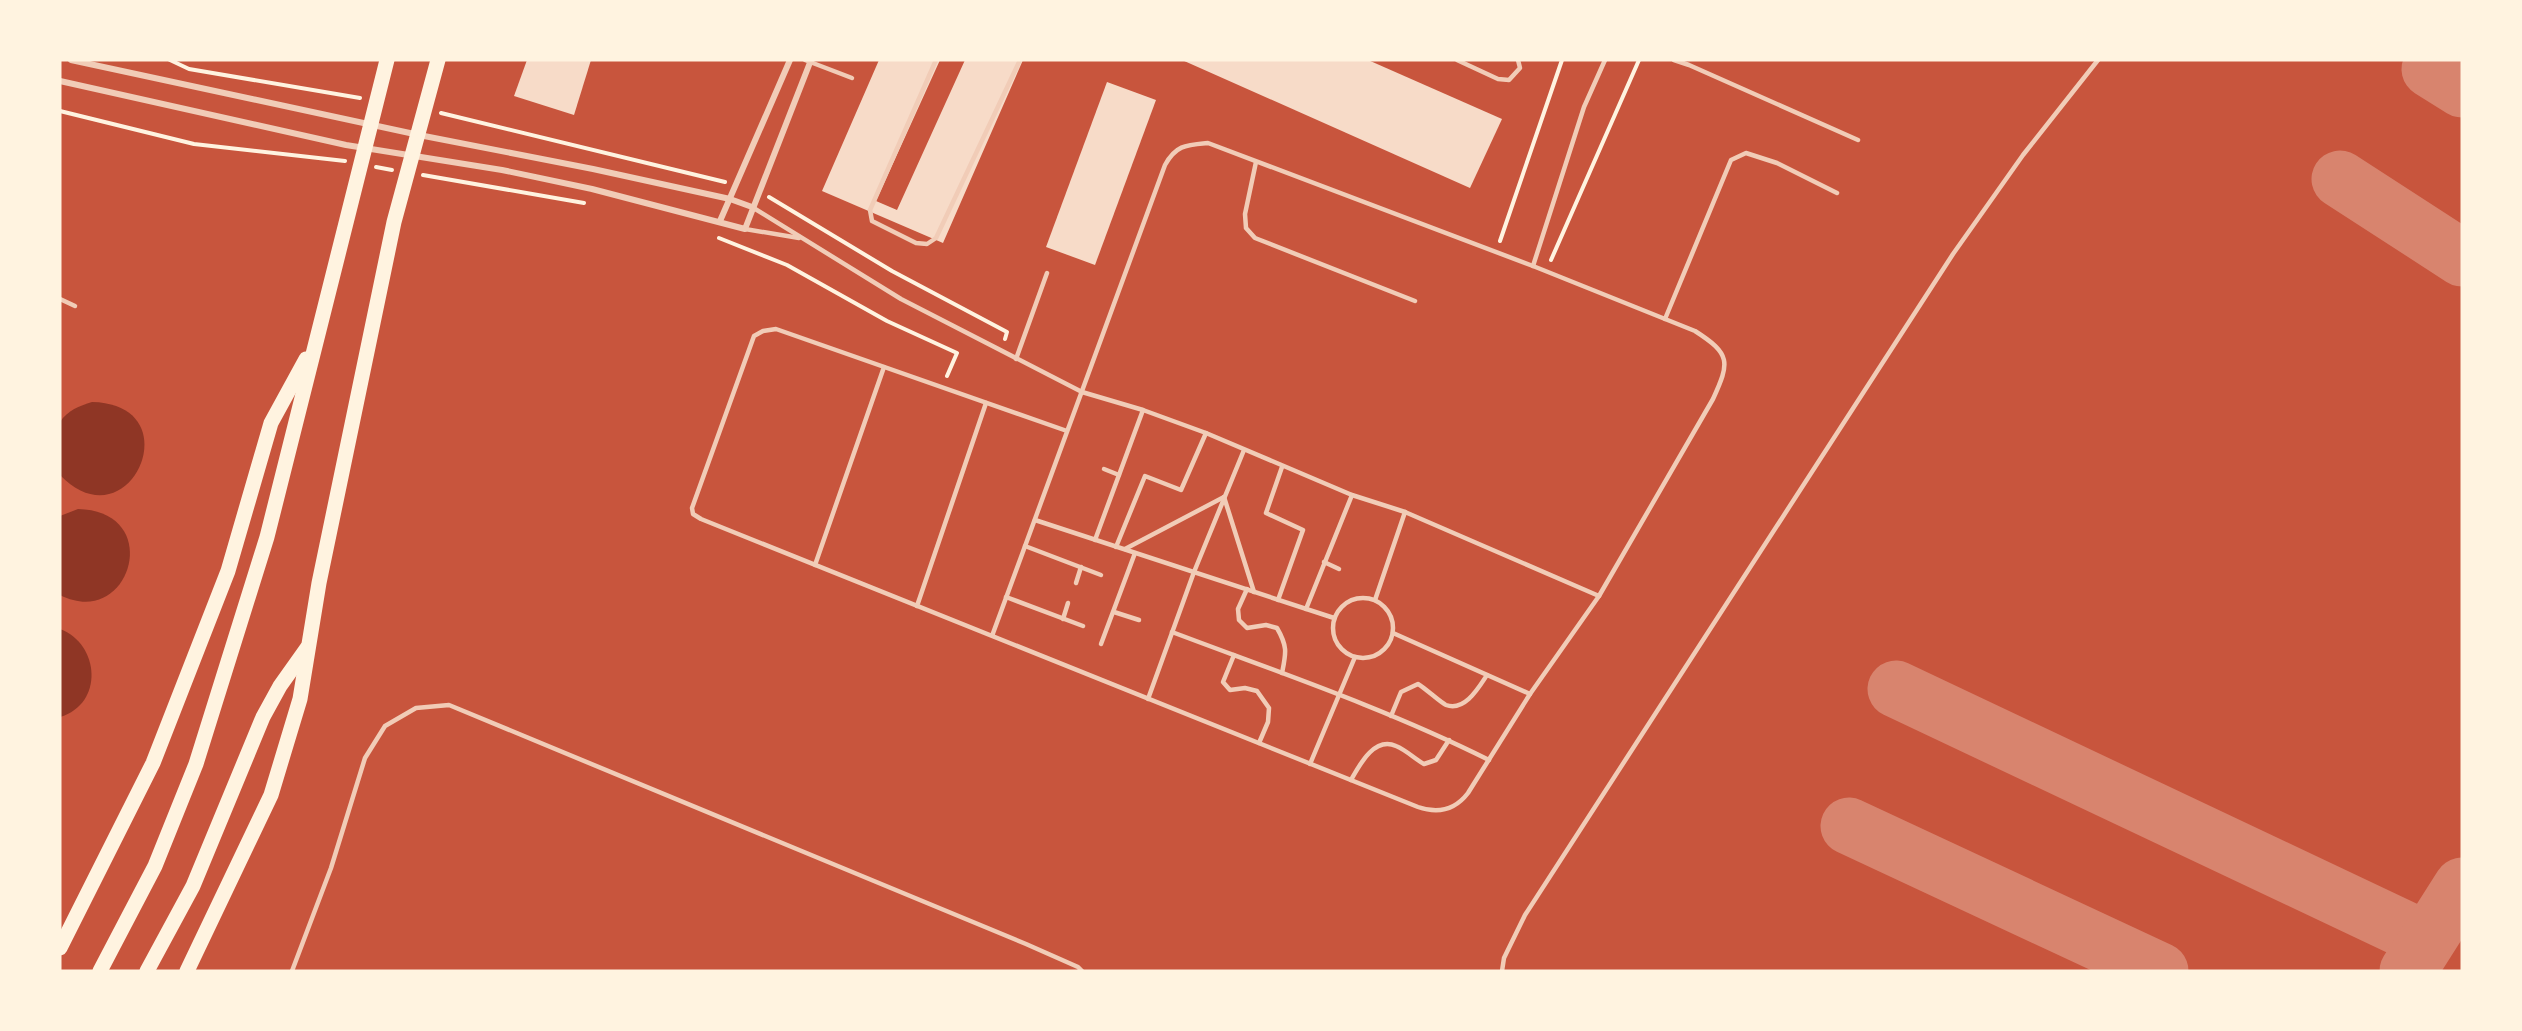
<svg xmlns="http://www.w3.org/2000/svg" width="2522" height="1031" viewBox="0 0 2522 1031" font-family="Montserrat,sans-serif">
<style>
.water{fill:#8f3625}
.lines{fill:none;stroke-linecap:round;stroke-linejoin:round}
.taxiway{stroke:#d8846e;stroke-width:57}
.building{fill:#f7dbc8}
.path{stroke:#fff3e0;stroke-width:4}
.service{stroke:#f1ccb7;stroke-width:4.5}
.minor{stroke:#f1ccb7;stroke-width:6}
.trunk{stroke:#fff3e0;stroke-width:15}
</style>
<rect width="100%" height="100%" fill="#c8553d"/>
<g class="water">
<path d="M92,402C193,404 129,547 60,475V422C68,410 79,406 92,402Z"/>
<path d="M78,509C166,511 130,631 60,595V516Z"/>
<path d="M60,629C100,644 104,704 60,717Z"/>
</g>
<g class="lines">
<g class="taxiway">
<polyline points="2430,69 2462,89"/>
<polyline points="2340,179 2462,258"/>
<polyline points="1896,689 2427,940"/>
<polyline points="1849,826 2160,971"/>
<polyline points="2408,971 2462,886"/>
</g>
</g>
<g class="building">
<polygon points="527,60 591,60 574,115 514,96"/>
<polygon points="879,60 940,60 876,201 897,210 965,60 1023,60 943,243 822,191"/>
<polygon points="1182,60 1368,60 1502,119 1470,188"/>
<polygon points="1107,82 1156,100 1095,265 1046,247"/>
</g>
<g class="lines">
<g class="path">
<polyline points="170,60 189,69 360,98"/>
<polyline points="60,111 194,144 345,161"/>
<polyline points="441,113 725,182"/>
<polyline points="376,167 392,170"/>
<polyline points="423,175 584,203"/>
<polyline points="769,197 892,271 1007,332 1005,339"/>
<polyline points="719,238 787,265 887,321 957,353 947,376"/>
<polyline points="1500,241 1562,60"/>
<polyline points="1551,260 1639,60"/>
</g>
<g class="service">
<polyline points="805,60 852,78"/>
<polyline points="936,60 870,210 872,221 916,243 927,244 936,238 1020,60"/>
<polyline points="1457,60 1498,79 1509,80 1520,68 1518,60"/>
<polyline points="1674,60 1689,65 1858,140"/>
<polyline points="1256,162 1245,214 1246,228 1255,238 1415,301"/>
<polyline points="752,207 901,299 1082,392 1143,410 1206,433 1352,495 1405,512 1599,596"/>
<polyline points="745,229 799,238"/>
<polyline points="1533,266 1584,107 1605,60"/>
<polyline points="60,299 75,306"/>
<polyline points="1665,319 1731,160 1746,153 1777,163 1837,193"/>
<polyline points="1016,359 1047,273"/>
<polyline points="1104,469 1119,475"/>
<polyline points="1224,497 1254,592"/>
<polyline points="1035,520 1334,618"/>
<polyline points="1095,540 1143,410"/>
<polyline points="1025,546 1101,575"/>
<polyline points="1116,547 1145,476 1181,490 1206,433"/>
<polyline points="1125,549 1224,497"/>
<polyline points="1324,562 1339,569"/>
<polyline points="815,565 884,367"/>
<polyline points="1076,583 1081,567"/>
<path d="M1247,589L1238,609L1239,620L1247,628L1266,625L1277,628C1288,647 1286,653 1282,673"/>
<polyline points="1006,597 1083,626"/>
<circle cx="1363" cy="628" r="30"/>
<polyline points="1278,600 1303,530 1266,513 1282,467"/>
<polyline points="1375,600 1405,512"/>
<polyline points="917,606 986,403"/>
<polyline points="1306,609 1352,495"/>
<polyline points="1114,612 1139,620"/>
<polyline points="1063,619 1068,603"/>
<path d="M1172,632C1278,672 1387,709 1489,760"/>
<polyline points="1393,633 1530,694"/>
<path d="M992,636L1165,165C1176,145 1186,145 1208,143L1533,266L1695,331C1731,354 1730,362 1713,399L1599,596L1530,694L1468,793C1455,810 1438,814 1418,807L701,519L693,514L692,508L754,336L763,331L776,329L1067,431"/>
<polyline points="1101,644 1135,553"/>
<polyline points="1234,655 1223,682 1230,690 1245,688 1257,691 1269,708 1268,722 1259,743"/>
<polyline points="1148,699 1194,572 1244,450"/>
<path d="M1391,716L1401,692L1418,684C1425,688 1441,703 1446,705C1465,712 1479,687 1487,675"/>
<polyline points="1310,764 1355,657"/>
<path d="M1351,780C1359,766 1374,736 1396,746C1406,750 1415,759 1424,764L1436,760L1449,740"/>
<polyline points="292,971 331,868 365,758 385,726 416,708 449,705 1026,944 1078,967 1082,971"/>
<polyline points="1502,971 1504,958 1525,915 1953,254 2023,155 2098,60"/>
</g>
<g class="minor">
<polyline points="71,60 419,135 593,169 730,199 752,207"/>
<polyline points="60,81 346,145 502,170 592,189 745,229 811,60"/>
<polyline points="720,221 790,60"/>
</g>
<g class="trunk">
<polyline points="60,948 153,763 228,571 271,423 306,359"/>
<polyline points="100,971 155,866 196,764 267,537 387,60"/>
<polyline points="147,971 193,886 263,717 280,686 307,648"/>
<polyline points="187,971 271,795 300,699 319,583 394,222 438,60"/>
</g>
</g>
<rect width="2522" height="1031" fill="none" stroke="#fff3e0" stroke-width="123"/>
</svg>
